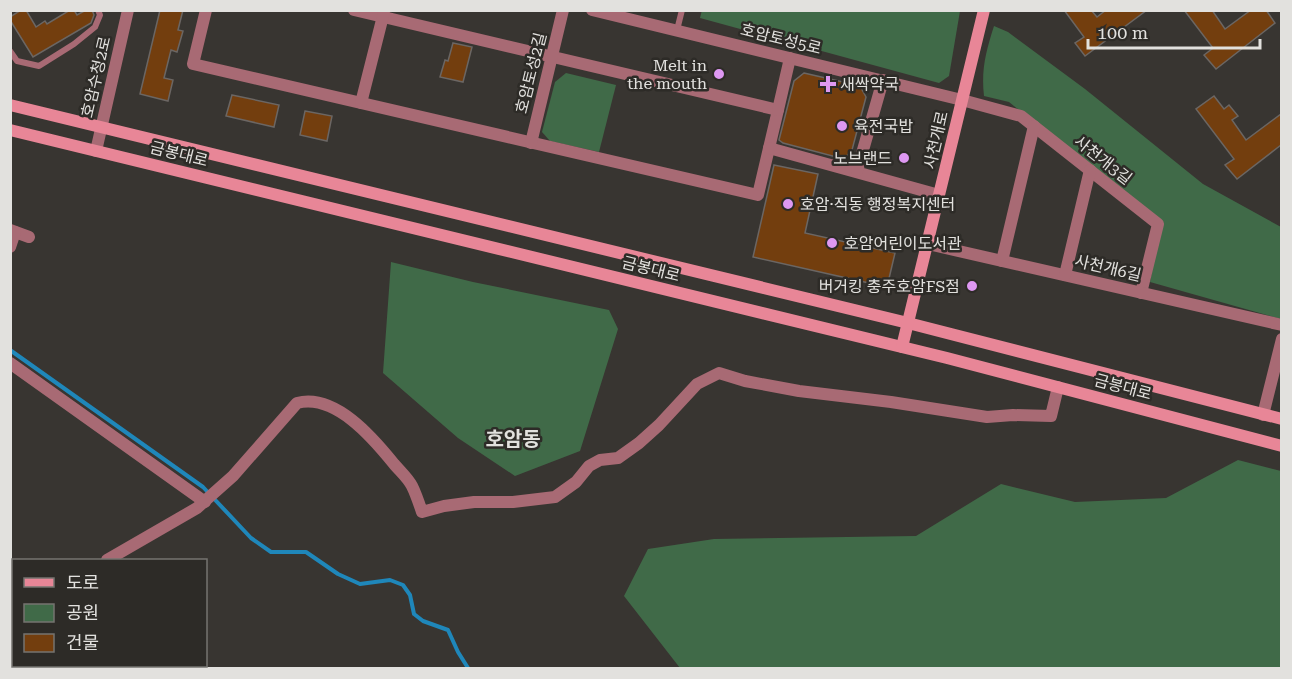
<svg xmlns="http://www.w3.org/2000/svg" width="1292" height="679" viewBox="0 0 1292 679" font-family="'Roboto Serif','Noto Sans KR',serif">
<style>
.green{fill:#406a48}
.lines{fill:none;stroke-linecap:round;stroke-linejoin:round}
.stream{stroke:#1f87ba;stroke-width:4}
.building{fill:#733e0e;stroke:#6b6663;stroke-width:1.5}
.lane{stroke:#a86a74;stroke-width:6}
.street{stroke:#a86a74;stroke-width:12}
.secondary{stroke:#e88697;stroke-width:12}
.poi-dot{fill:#de98f2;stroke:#2d2b27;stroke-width:2}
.labels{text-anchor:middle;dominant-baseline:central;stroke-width:5;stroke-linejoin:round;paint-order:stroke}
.street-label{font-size:16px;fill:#e2e1de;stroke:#2d2b27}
.poi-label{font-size:16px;fill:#e2e1de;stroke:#2d2b27;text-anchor:start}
.quarter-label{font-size:20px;font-weight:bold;fill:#e2e1de;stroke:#2d2b27}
</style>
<rect width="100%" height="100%" fill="#383531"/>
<g class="green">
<polygon points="702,10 960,10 960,11 949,76 939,83 700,18"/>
<path d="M994,26L1008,32L1085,89L1203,184L1281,227V319L1150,282L1161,223L1009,102L984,96C981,70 986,51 994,26Z"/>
<polygon points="566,73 616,85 599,152 550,141 542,132 555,82"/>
<polygon points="391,262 473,282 609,310 618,329 580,451 515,476 458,438 383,373"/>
<polygon points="1238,460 1281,471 1281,668 680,668 624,596 648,549 714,539 916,536 1001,484 1075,502 1166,498"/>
</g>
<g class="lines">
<polyline class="stream" points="10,350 203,487 251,538 271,552 306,552 338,574 360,584 390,580 403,585 410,595 414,614 423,621 448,630 458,652 468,668"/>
</g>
<g class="building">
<polygon points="21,10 26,10 36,27 45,21 47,24 70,10 74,10 77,15 86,10 92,10 94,15 91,23 33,57 10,20 10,17"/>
<polygon points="160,10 183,10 178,30 183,31 177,52 171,50 164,78 173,80 168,101 140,94"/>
<polygon points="1064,10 1091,10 1097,17 1106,10 1147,10 1085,56 1075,43 1084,37"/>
<polygon points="1184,10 1212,10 1225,29 1251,10 1266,10 1275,23 1216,69 1204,55 1213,48"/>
<polygon points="453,43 472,47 463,82 440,77 445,60 448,61"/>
<polygon points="804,73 860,86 866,97 852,150 844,159 783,143 779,140 794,81"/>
<polygon points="232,95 279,105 274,127 226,116"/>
<polygon points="1214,96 1224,109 1229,105 1238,116 1232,120 1246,140 1281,114 1281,145 1237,179 1225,165 1234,159 1196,109"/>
<polygon points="305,111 332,116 327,141 300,135"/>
<polygon points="774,165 818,174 805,233 895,253 887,287 753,257"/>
</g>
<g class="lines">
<g class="lane">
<polyline points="677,30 682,10"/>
<polyline points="10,51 17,61 39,66 74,44 95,27 100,15 98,10"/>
</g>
<g class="street">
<polyline points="206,10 193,64 758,195 778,110 354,10"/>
<polyline points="592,10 962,100 1021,116 1158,224 1141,293"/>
<polyline points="361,103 384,12"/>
<polyline points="778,110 790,58"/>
<polyline points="531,143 563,10"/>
<polyline points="769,148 939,195"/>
<polyline points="96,151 128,10"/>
<polyline points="857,171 883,80"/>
<polyline points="10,230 29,237"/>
<polyline points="928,244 1282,325"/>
<polyline points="10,247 15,232"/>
<polyline points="1002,261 1034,126"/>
<polyline points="1065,275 1090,170"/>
<polyline points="10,363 205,502"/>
<polyline points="1263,415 1282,339"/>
<path d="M107,560L197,508L233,476L297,403C335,393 373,438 394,464C400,471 408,478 412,486C416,494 419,503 422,512L444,506L474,502H513L555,497L576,482L589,466L600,460L618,458L639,443L659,425L697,384L719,373L745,381L799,391L891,402L987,417L1013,415L1051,416L1058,387"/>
<polyline points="10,616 14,615"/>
</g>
<g class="secondary">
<polyline points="10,105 908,323 1282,419"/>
<polyline points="10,130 947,358 1282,446"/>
<polyline points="902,347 984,10"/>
</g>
</g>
<g class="poi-dot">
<circle cx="719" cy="74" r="6"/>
<path d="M825 75h6v6h6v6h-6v6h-6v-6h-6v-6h6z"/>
<circle cx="842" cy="126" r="6"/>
<circle cx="904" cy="158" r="6"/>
<circle cx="788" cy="204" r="6"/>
<circle cx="832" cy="243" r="6"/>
<circle cx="972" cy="286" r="6"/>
</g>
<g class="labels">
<g class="street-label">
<text transform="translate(781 39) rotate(14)">호암토성5로</text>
<text transform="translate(531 73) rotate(-76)">호암토성2길</text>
<text transform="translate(96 77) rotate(-77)">호암수청2로</text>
<text transform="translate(936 140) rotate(-77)">사천개로</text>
<text transform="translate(179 154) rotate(14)">금봉대로</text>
<text transform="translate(1103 160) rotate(38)">사천개3길</text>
<text transform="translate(1108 268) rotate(13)">사천개6길</text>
<text transform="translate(651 269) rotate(14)">금봉대로</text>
<text transform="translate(1123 387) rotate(15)">금봉대로</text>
</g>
<g class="poi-label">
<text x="707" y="65" text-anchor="end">Melt in<tspan x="707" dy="18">the mouth</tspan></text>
<text x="840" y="84">새싹약국</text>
<text x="854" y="126">육전국밥</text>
<text x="892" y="158" text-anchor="end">노브랜드</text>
<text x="800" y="204">호암·직동 행정복지센터</text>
<text x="844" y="243">호암어린이도서관</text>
<text x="960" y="286" text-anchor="end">버거킹 충주호암FS점</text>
</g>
<g class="quarter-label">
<text x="513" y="439">호암동</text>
</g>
</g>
<rect width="1292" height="679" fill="none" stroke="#e2e1de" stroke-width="24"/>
<rect x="12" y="559" width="195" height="108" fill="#2d2b27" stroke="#757470" stroke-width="1.5"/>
<rect x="24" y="578" width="30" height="9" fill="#e88697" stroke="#757470" stroke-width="1.5"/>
<text x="66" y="589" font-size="18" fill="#e2e1de">도로</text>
<rect x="24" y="604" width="30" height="18" fill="#406a48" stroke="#757470" stroke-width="1.5"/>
<text x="66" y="619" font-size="18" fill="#e2e1de">공원</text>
<rect x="24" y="634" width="30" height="18" fill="#733e0e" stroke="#757470" stroke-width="1.5"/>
<text x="66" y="649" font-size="18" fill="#e2e1de">건물</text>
<path d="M1088 39v9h172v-9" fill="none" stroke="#e2e1de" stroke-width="3"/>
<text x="1097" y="39" font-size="18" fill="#e2e1de" stroke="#2d2b27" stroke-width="4.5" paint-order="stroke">100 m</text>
</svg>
